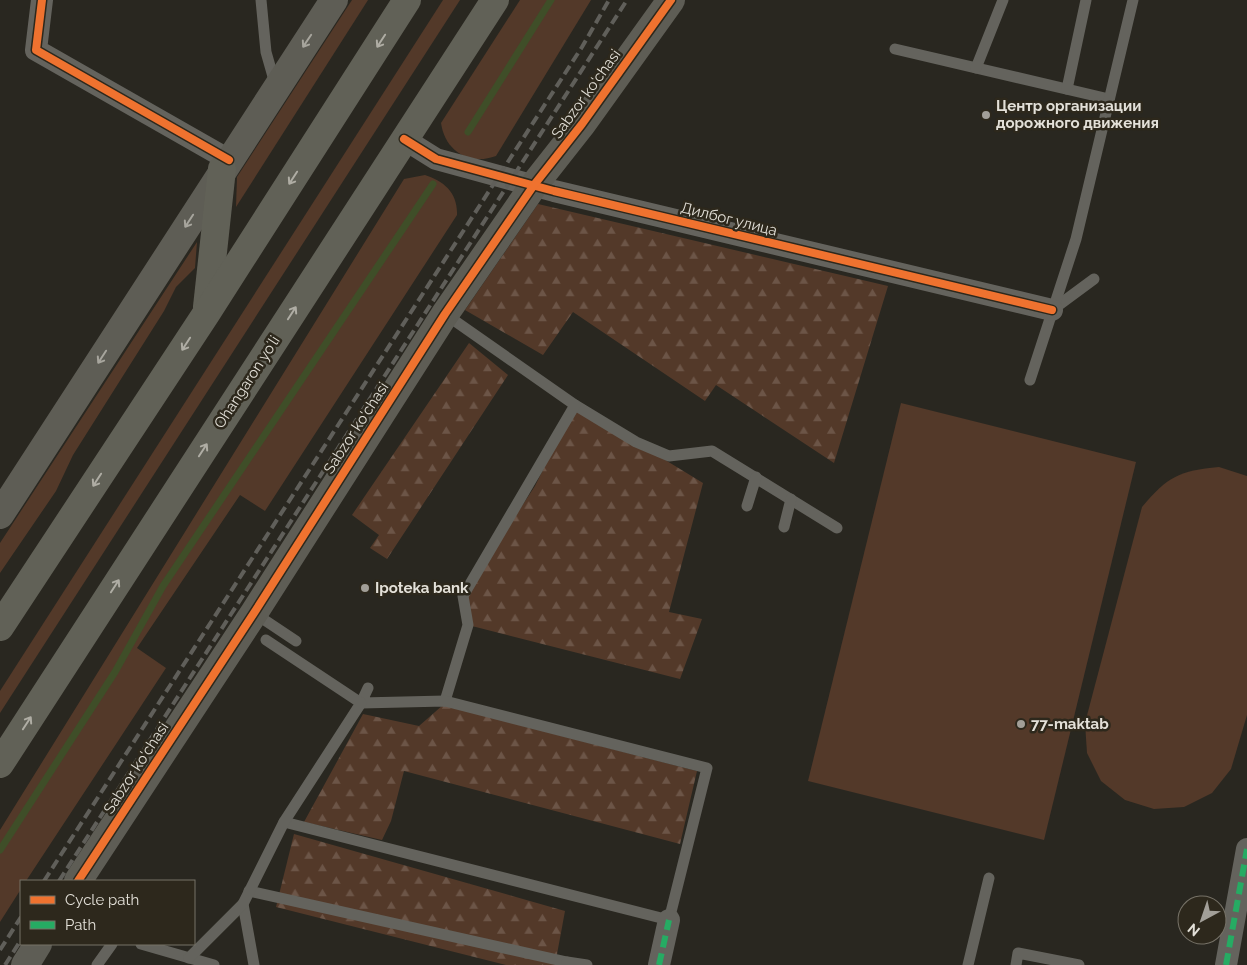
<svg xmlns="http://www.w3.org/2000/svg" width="1247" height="965" viewBox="0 0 1247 965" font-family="Raleway,sans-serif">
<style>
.grass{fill:#533929}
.forest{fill:url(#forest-firs)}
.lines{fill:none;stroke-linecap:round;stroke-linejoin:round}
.stream{stroke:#3f4e28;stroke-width:7}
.lane{stroke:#64635d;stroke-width:11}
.street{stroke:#64635d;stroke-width:22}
.secondary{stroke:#5e5d55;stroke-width:28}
.highway{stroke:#616157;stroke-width:28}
.rail{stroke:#605f5a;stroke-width:4;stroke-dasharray:10 5;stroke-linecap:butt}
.quiet{stroke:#26ab63;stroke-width:6;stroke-dasharray:12 6;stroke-linecap:butt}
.cycleway-casing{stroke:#2d281c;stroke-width:11}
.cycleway{stroke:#ef722f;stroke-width:8}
.oneway{stroke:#a7a59d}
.oneway2{stroke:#afada4}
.poi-dot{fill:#a29f98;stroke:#2d281c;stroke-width:2}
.labels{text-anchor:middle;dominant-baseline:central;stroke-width:5;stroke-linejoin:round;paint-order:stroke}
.street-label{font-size:15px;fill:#e3e0d8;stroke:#2d281c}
.poi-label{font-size:15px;font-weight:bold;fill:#e3e0d8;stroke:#2d281c;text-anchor:start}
</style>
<defs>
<pattern id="forest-firs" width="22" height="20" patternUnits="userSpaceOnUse" patternTransform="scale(1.25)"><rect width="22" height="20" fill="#533929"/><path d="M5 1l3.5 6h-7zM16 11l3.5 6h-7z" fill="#6c5547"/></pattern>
</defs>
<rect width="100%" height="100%" fill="#292720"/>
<g class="grass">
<polygon points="352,0 368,0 236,207 237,177"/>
<polygon points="443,0 460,0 0,713 0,691"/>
<path d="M520,0H591L496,156C469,166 445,151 441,123Z"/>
<path d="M425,175C444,181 458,193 457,215L265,511L240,495L137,648L166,668L26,881H21V889L0,922V830L404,179Z"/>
<polygon points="197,242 195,268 176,287 164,311 73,455 56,491 0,573 0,543"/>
<polygon points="901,403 1136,462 1044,840 808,781"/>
<path d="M1219,467L1247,476V715L1231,769L1212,793L1184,807L1154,809L1125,800L1101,781L1087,753L1085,723L1142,507C1168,476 1179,471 1219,467Z"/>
</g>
<g class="forest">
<polygon points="538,204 888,286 834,463 716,385 705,401 573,312 543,355 465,310"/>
<polygon points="469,343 508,375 387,559 370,548 379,535 352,515"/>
<polygon points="575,405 703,483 669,612 702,619 680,679 468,625 463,596 535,486"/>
<polygon points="443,705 697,771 680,844 404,771 391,821 382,840 304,822 363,714 419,726"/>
<polygon points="294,834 565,911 555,965 506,965 276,907"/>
</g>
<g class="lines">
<g class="stream">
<polyline points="468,132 551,0"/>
<polyline points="0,850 115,672 163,586 433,184"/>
</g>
<g class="lane">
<polyline points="261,0 266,52 276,87"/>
<polyline points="895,49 1109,99"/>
<polyline points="976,68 1003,0"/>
<polyline points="1067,89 1086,0"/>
<polyline points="1052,310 1094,279"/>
<polyline points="1030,380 1076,239 1133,0"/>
<polyline points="575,405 636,442 669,456 712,451 837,528"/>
<polyline points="747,506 756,477"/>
<polyline points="784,527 791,499"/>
<polyline points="254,613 296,641"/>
<polyline points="445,701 468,625 463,596 575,405 445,314"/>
<polyline points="284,822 669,920 707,768 445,701 361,703 368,688"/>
<polyline points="249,891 567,962 566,965"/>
<polyline points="243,904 254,965"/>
<polyline points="141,944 214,965"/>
<polyline points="189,958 243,904 284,822 361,703 266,640"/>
<polyline points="567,962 587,965"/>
<polyline points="97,965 112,944"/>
<polyline points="968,965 989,878"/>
<polyline points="1016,965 1018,953 1079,965"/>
</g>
<g class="street">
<polyline points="42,0 36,50 229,160"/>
<polyline points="404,139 436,159 554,191 1052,310"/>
<polyline points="659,965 669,920"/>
<polyline points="1226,965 1247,849"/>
</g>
<g class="secondary">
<polyline points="0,515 334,0"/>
<polyline points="78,881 254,613 445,314 534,185 582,124 671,0"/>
<polyline points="25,965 38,944"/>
</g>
<g class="highway">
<polyline points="207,307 222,169"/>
<polyline points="0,627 206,314 407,0"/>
<polyline points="0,764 495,0"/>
</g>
<g class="rail">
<polyline points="44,881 582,47 609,0"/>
<polyline points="59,881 627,0"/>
<polyline points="0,950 21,917"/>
<polyline points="5,965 21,940"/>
</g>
<g class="quiet">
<polyline points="659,965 669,920"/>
<polyline points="1226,965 1247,849"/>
</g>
<g class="cycleway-casing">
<g id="cycleway">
<polyline points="42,0 36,50 229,160"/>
<polyline points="404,139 436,159 554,191 1052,310"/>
<polyline points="78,881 254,613 445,314 534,185 582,124 671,0"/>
</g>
</g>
<use href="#cycleway" class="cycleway"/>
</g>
<defs><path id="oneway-shaft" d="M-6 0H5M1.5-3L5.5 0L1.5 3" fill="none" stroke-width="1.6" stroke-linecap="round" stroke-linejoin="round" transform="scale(1.25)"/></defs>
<g class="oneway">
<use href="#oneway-shaft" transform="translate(307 41) rotate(124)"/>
<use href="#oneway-shaft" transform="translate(189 221) rotate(123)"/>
<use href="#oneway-shaft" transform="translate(102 357) rotate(123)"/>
</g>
<g class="oneway2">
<use href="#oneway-shaft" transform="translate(381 41) rotate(123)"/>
<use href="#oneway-shaft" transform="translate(293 178) rotate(123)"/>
<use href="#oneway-shaft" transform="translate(292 313) rotate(-57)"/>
<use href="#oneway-shaft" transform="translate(186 344) rotate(123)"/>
<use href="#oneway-shaft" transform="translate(203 450) rotate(-57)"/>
<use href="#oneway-shaft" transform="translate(97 480) rotate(123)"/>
<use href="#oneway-shaft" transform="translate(115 586) rotate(-57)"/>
<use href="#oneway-shaft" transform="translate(27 723) rotate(-57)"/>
</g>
<g class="poi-dot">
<circle cx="986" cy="115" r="5"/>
<circle cx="365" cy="588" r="5"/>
<circle cx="1021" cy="724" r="5"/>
</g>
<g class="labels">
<g class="street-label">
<text transform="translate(586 94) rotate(-54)">Sabzor ko'chasi</text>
<text transform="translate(729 219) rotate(14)">Дилбог улица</text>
<text transform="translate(247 382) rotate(-57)">Ohangaron yoʻli</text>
<text transform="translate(356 428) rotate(-57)">Sabzor ko'chasi</text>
<text transform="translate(136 768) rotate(-57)">Sabzor ko'chasi</text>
</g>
<g class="poi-label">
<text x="996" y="106">Центр организации<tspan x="996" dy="17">дорожного движения</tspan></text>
<text x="375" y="588">Ipoteka bank</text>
<text x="1031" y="724">77-maktab</text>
</g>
</g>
<rect x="20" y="880" width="175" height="65" fill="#2d281c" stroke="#767267"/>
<rect x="30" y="896" width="25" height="8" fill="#ef722f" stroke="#767267"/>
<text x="65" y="905" font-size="15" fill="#e3e0d8">Cycle path</text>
<rect x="30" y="921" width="25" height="8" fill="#26ab63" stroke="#767267"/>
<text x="65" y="930" font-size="15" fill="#e3e0d8">Path</text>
<g transform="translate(1202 920) rotate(220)"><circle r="24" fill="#2d281c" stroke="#767267"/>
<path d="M0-4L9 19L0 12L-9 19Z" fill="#a29f98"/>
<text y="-8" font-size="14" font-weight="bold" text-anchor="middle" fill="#e3e0d8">N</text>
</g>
</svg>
